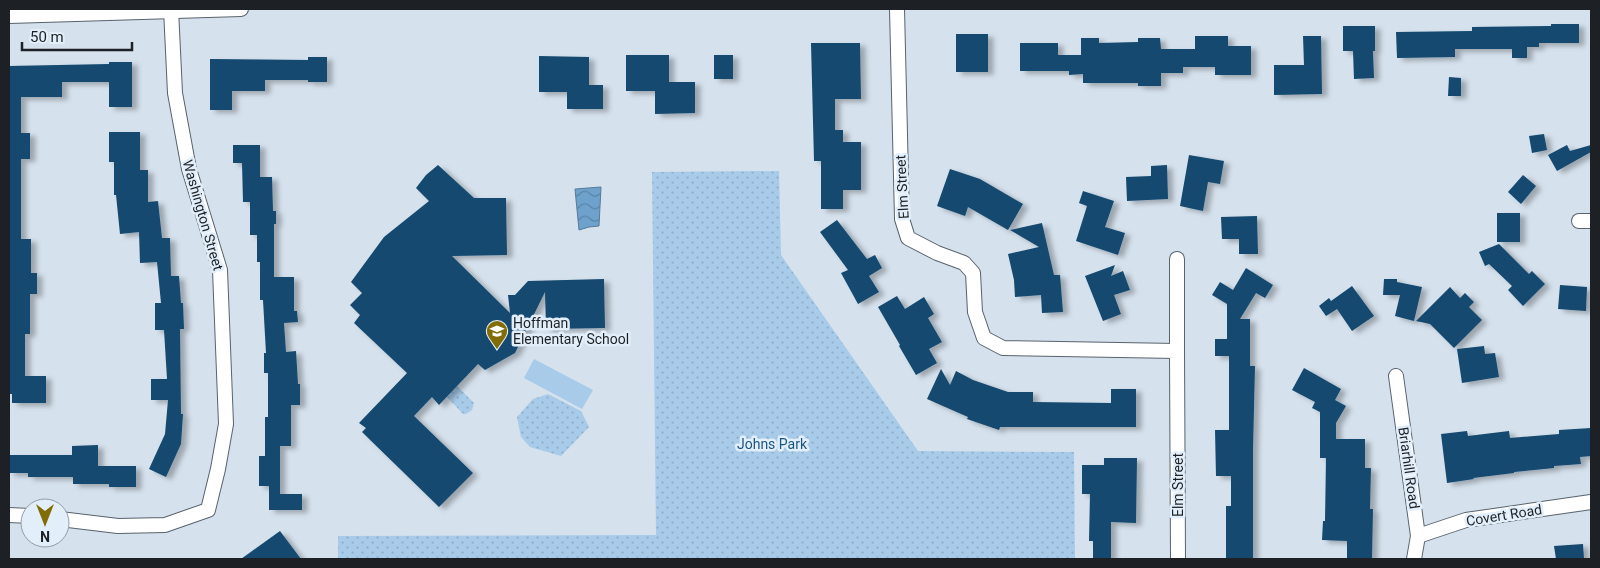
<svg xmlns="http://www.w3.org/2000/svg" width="1600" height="568" viewBox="0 0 1600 568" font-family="Roboto,sans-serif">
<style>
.grass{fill:#a8cbe9}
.park{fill:url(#park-dots)}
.water{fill:url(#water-waves);stroke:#567b9b}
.building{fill:#13496f;filter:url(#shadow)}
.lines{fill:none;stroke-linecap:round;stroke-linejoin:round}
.minor-casing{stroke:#58636d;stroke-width:16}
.minor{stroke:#fff;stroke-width:14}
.labels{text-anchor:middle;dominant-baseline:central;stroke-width:5;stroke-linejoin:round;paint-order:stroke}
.street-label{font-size:14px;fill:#1d2125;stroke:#e2effa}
.poi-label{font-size:14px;fill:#1d2125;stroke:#e2effa;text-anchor:start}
.park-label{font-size:14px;fill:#1a557f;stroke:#e2effa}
</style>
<defs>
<pattern id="park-dots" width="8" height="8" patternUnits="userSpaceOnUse" patternTransform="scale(1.25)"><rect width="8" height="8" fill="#a8cbe9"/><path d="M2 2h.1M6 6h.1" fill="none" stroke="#90aec8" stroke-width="1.8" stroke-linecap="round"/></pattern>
<pattern id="water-waves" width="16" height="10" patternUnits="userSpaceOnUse" patternTransform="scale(1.25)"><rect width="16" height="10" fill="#6ea2cd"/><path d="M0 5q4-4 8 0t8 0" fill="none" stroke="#5a84a6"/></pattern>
<filter id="shadow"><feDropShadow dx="5.5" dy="3" stdDeviation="2.5" flood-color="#0004"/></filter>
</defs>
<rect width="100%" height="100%" fill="#d5e1ed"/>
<polygon class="grass" points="534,359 593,390 582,409 524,378"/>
<g class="park">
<polygon points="779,171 781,255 918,451 1074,452 1075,559 338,559 338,536 656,535 652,172"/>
<polygon points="457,386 474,403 472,410 466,414 463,414 447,397"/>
<polygon points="548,394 581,411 589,427 561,456 530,447 521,437 517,417 533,399"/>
</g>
<polygon class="water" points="601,187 599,226 589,227 579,230 575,189"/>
<g class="building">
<polygon points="1551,24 1579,24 1579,43 1539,43 1539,47 1527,47 1527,58 1512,58 1512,49 1455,49 1455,57 1397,58 1396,32 1472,31 1472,27 1551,26"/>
<polygon points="1343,26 1375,26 1375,51 1373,51 1374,78 1354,79 1353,51 1343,51"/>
<rect x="956" y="34" width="32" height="38"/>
<polygon points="1195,36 1228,36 1228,46 1251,46 1251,75 1215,75 1215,67 1183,67 1183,73 1161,73 1161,86 1138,86 1138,83 1083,83 1083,74 1069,75 1069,71 1020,71 1020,43 1058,43 1058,55 1081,55 1081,38 1099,38 1099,43 1138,42 1138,38 1160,38 1161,49 1195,49"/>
<polygon points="1303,36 1321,36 1322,94 1274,95 1274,65 1304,65"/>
<polygon points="811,43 860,43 861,99 835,99 835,130 843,130 843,142 861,142 861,190 843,190 843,209 821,209 821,161 814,161"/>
<polygon points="626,55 669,55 669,82 695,82 695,113 655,114 655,91 626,91"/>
<rect x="714" y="55" width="19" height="24"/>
<polygon points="539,56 589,57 589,85 603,85 603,109 567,109 567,92 539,92"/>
<polygon points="308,57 327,57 327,82 308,82 308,80 265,80 265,91 232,91 232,110 210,110 210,59 308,60"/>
<polygon points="109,62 132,62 132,107 109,107 109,82 62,82 62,97 21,97 21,133 30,133 30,159 21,159 21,239 31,239 31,273 37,273 37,294 30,294 30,334 25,334 25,376 46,376 46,403 12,403 12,394 9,394 9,66 109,64"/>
<polygon points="1449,77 1461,78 1461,96 1448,96"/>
<polygon points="109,132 140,132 140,170 148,170 148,202 158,201 162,238 170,238 171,276 179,276 181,303 183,303 184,329 180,329 181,414 183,414 181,444 166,477 149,469 165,434 168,400 151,400 151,379 167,379 164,330 155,330 155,303 161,303 157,262 140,263 139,232 120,234 116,195 114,195 114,162 109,162"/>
<polygon points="1544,134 1547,150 1532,153 1529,136"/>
<polygon points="233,145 260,145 260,177 272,177 273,211 276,211 276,224 274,224 274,277 294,277 294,311 297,311 298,322 284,323 286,352 296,351 298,384 300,384 300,405 291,405 291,446 280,446 280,494 302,494 302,510 269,510 269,486 259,486 259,456 265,456 265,417 268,417 268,373 264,373 264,353 266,353 263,300 260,300 260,262 257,262 257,235 250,235 250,202 243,202 242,163 233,163"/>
<polygon points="1567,145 1570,151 1591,145 1591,152 1557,171 1548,155"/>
<polygon points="1189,155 1224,161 1220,184 1208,182 1203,211 1180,206"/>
<polygon points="438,165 474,198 506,198 507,255 452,256 510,313 508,295 515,295 528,281 604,279 605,328 546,329 545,292 515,353 485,370 478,364 439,405 432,397 414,416 473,473 439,507 362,432 366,428 359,423 407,373 354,323 360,315 350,305 362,293 351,282 384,237 429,201 416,188 426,175"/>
<polygon points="1167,165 1168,199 1127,201 1126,177 1151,176 1151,166"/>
<polygon points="950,169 980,179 1023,204 1008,230 968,207 965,216 937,206"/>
<polygon points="1523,175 1536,186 1521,204 1508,192"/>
<polygon points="1083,191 1114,201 1105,227 1125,233 1118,255 1076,241 1087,206 1079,203"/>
<rect x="1497" y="213" width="23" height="29"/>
<polygon points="1257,216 1258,254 1239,254 1239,239 1222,239 1221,217"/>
<polygon points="837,220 867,259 875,255 882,268 869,276 879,292 858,304 841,273 848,270 820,232"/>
<polygon points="1042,223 1054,275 1060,275 1063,312 1042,313 1041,295 1015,297 1014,280 1008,254 1039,247 1010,230"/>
<polygon points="1499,244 1529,274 1532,271 1545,284 1523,306 1508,290 1512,286 1489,264 1485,266 1479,252"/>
<polygon points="1115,265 1111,276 1123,271 1130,290 1114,295 1121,314 1103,321 1085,276"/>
<polygon points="1246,268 1273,285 1265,298 1256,293 1240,319 1250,319 1250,366 1255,366 1253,450 1253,559 1226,559 1226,506 1231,506 1231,476 1216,476 1215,430 1229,430 1229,356 1215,356 1215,339 1227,339 1227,304 1212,295 1220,282 1233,290"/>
<polygon points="1384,279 1397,279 1397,282 1422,287 1414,321 1395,316 1400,295 1383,295"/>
<polygon points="1560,285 1587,287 1586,311 1558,309"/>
<polygon points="1352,286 1374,316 1352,331 1337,309 1326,316 1319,306 1329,298 1331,301"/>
<polygon points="1450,287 1460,298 1465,293 1474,302 1469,307 1482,320 1454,348 1430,324 1416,321"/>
<polygon points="897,296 905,309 924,297 934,314 928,318 942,342 929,349 937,363 916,375 899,346 900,345 878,307"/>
<polygon points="1484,346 1485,354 1495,353 1499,377 1462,383 1457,349"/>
<polygon points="1304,368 1341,389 1335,400 1346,406 1336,423 1336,439 1365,439 1365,468 1371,468 1370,509 1373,509 1372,559 1347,559 1347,541 1322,540 1323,521 1325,521 1326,458 1320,458 1320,412 1312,408 1315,402 1292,390"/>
<polygon points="941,369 950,385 956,371 973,380 1008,392 1033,392 1033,402 1111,403 1111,389 1136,389 1136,427 1000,427 999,430 967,419 968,417 927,399"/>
<polygon points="1591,428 1591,456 1580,457 1581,464 1554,466 1554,468 1514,472 1514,473 1473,478 1474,479 1447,483 1441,434 1467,431 1468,436 1509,431 1510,438 1559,434 1559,430"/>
<polygon points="98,445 98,466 136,466 136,487 109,487 109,484 73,484 73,477 28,477 28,473 9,473 9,455 72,455 72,446"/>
<polygon points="1104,458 1137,458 1136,523 1111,522 1111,559 1093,559 1093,541 1089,541 1090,494 1082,494 1082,465 1104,465"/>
<polygon points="280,531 301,559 241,559"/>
<polygon points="1583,544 1584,559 1556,559 1554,546"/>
</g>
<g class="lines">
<g class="minor-casing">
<g id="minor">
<polyline points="897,9 902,219 908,238 937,253 964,263 973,273 975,312 984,338 1003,348 1177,351 1178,559"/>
<polyline points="9,16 241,9"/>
<polyline points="1579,221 1591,221"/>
<polyline points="1177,351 1177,259"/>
<polyline points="1396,376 1418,536 1414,559"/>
<polyline points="9,515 30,516"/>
<polyline points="60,519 118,526 165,525 208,510 218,469 226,424 220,270 189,169 175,93 171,9"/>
<polyline points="1418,536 1466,520 1591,502"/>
</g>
</g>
<use href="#minor" class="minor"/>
</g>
<defs>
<g id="school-pin" transform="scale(1.125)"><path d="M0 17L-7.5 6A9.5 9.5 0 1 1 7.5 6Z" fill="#826c06" stroke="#e2effa"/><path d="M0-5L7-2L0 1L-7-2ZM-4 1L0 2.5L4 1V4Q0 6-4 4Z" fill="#fff"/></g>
</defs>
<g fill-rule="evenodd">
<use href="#school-pin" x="497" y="331"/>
</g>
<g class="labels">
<g class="street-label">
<text transform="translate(902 187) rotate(-93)">Elm Street</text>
<text transform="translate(203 215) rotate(74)">Washington Street</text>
<text transform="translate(1409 468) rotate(82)">Briarhill Road</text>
<text transform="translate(1178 485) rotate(-90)">Elm Street</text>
<text transform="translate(1504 515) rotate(-9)">Covert Road</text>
</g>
<g class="poi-label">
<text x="513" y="323">Hoffman<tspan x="513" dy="16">Elementary School</tspan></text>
</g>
<g class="park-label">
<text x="772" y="444">Johns Park</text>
</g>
</g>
<rect width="1600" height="568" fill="none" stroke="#1d2125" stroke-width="20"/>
<g transform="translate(45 523) rotate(180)"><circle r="24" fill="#e2effa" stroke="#939da5"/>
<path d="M0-4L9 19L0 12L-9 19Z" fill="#826c06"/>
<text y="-8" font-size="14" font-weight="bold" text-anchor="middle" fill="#1d2125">N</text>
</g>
<path d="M22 42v8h110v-8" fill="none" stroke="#1d2125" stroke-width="2.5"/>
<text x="30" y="42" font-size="15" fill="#1d2125" stroke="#e2effa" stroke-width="4" paint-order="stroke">50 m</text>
</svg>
